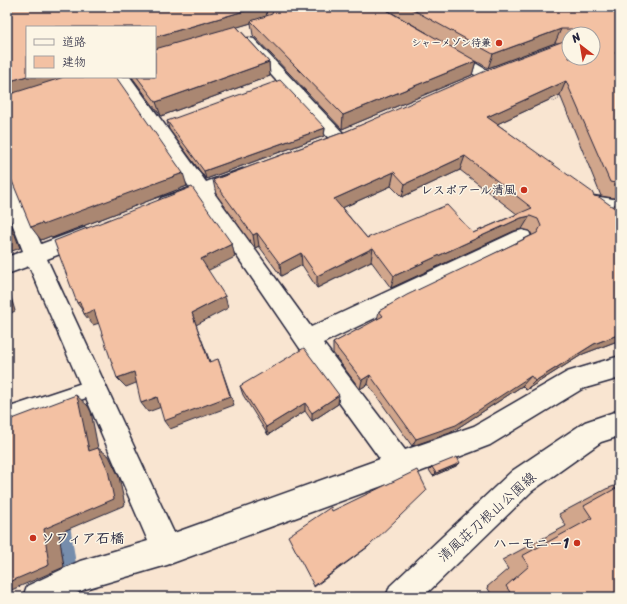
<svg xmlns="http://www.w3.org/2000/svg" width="627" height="604" viewBox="0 0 627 604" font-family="Sriracha,'Klee One',sans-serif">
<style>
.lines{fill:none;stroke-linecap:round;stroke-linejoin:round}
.stream{fill:#768dac;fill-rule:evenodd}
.lane-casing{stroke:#22223b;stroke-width:3}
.street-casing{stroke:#22223b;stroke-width:3}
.secondary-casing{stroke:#22223b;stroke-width:3}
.path{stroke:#22223b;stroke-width:1.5;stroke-dasharray:0.5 2;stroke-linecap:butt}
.lane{fill:#fcf5e5;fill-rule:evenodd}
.street{fill:#fcf5e5;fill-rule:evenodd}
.secondary{fill:#fcf5e5;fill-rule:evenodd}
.wall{fill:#d1a68c;stroke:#22223b;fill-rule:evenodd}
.shaded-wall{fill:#aa8772;stroke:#22223b}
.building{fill:#f3c1a3;stroke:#22223b;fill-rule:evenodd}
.poi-dot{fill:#c8321e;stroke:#fcf5e5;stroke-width:1.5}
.labels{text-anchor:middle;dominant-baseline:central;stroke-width:3;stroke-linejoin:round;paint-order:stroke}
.far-poi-label{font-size:10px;font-weight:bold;fill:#22223b;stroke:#fcf5e5;text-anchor:end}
.poi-label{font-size:12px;font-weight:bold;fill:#22223b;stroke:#fcf5e5;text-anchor:end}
.near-street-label{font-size:14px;fill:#22223b;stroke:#fcf5e5}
.near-poi-label{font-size:14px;font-weight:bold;fill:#22223b;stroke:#fcf5e5;text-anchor:start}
</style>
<rect width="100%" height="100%" fill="#f9e5d1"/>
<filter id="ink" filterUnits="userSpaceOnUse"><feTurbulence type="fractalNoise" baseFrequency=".025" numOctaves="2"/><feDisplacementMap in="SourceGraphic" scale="8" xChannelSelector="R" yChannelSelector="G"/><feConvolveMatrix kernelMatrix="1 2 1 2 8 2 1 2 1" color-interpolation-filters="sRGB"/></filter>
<g filter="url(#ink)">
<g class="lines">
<polygon class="stream" points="63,512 68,513 69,518 81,597 67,597 57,518 58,513"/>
<g class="lane-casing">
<polygon id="lane" points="94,379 100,381 103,387 100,393 7,426 7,408"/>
</g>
<g class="street-casing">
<g id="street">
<polygon points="249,38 254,39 345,135 348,139 345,143 339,145 333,143 244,45 242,42 244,39"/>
<polygon points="448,49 453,50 492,73 495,76 492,79 487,81 482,79 443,56 441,53 443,50"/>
<polygon points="114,77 130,77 206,182 243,169 249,170 252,175 249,180 214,193 311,327 515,232 522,230 529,232 532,238 529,244 323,343 405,450 474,426 567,372 620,356 620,378 582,389 490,445 401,479 167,565 85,589 70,597 23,597 27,586 80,561 148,541 29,266 7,274 7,257 23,251 7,210 7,178 14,180 16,185 41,244 84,228 91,230 94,236 91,242 47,259 174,533 380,459 299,347 198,199 168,210 161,208 158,203 161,198 190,188"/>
<polygon points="593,196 620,200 620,214 586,208 583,203 586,198"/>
</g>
</g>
<g class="secondary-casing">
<polygon id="secondary" points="620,410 620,436 601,442 532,491 423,597 386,597 390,586 512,471 585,422"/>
</g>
<polyline class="path" points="548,98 553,102 562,97"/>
<use href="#lane" class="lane"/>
<use href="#street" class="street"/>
<use href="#secondary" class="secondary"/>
</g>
<g class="wall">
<path d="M7,7H381L427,33L382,7H620V199L601,196L560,95L497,124L594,196L613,207L618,200L620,201V340L583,354L526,390L522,386L450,433L412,446L368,384L360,389L333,353V343L377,320L379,311L532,235L530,231L522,229L514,231L391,288L371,261L317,288L302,265L281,276L259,246L255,248L216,194L213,180L347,131L559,43H555L488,68L476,61L472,75L342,129L253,35L251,23L237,27L269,62L270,76L161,116L132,77H155V27H27L187,186L57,236L52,238L51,236L41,240L11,178L7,177ZM569,34H593L569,58ZM460,170L517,214L473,233L367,238L342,208L391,186L402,197Z"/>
<polygon points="167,121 325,128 324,136 206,179 169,129"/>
<polygon points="240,386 338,404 312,421 305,411 268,435 243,395"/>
<polygon points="460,463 456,466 433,476 429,470 432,467"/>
<polygon points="620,484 620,597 493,597 487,587 508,569 502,560 566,526 559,514 606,489"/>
</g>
<g class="shaded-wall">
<polygon points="258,7 266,7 267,19 251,21 251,23 155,52 155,37"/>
<polygon points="561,29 555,43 488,68 493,54"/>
<polygon points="620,48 620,54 616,61 615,53"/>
<polygon points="476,61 472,75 342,129 343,115"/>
<polygon points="269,62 270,76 161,116 156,102"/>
<polygon points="27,76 27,77 74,77 7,98 7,82"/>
<polygon points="566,81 560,95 482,131 487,117"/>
<polygon points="325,128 324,136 206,179 204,171"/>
<polygon points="465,156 460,170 402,197 405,184"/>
<polygon points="394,172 391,186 333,212 334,199"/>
<polygon points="183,173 187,186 57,236 52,238 51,236 41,240 31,227"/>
<polygon points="7,214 20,248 7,253"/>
<polygon points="530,216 522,229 514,231 391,288 394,276 521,218"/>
<polygon points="257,233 259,246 255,248 253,235"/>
<polygon points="232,244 235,257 205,272 201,259"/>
<polygon points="373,248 371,261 317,288 317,276"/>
<polygon points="301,253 302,265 281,276 280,264"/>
<polygon points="7,283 15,311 7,315"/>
<polygon points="225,296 228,308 196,325 214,372 209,362 192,313"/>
<polygon points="80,302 94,310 103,322 93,325 84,314 85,314 77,303"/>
<polygon points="620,334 620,340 583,354 526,390 535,381 594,344"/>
<polygon points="218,359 234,405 170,429 164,421"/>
<polygon points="134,372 141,381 126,387 117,378"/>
<polygon points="370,375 368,384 360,389 362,380"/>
<polygon points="531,376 522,386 450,433 412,446 416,439"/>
<polygon points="76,395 88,406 91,412 98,448 109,456 119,477 125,505 59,533 64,567 7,592 7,583 44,529 89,451"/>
<polygon points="339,395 338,404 312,421 312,413"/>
<polygon points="157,397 164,406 148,412 141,403"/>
<polygon points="305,403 305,411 268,435 266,427"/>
<polygon points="460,463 456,466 433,476 436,473"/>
<polygon points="370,545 368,547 314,587 314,586"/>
</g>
<g class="building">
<polygon points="7,7 258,7 155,37 155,27 27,27 27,76 7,82"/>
<polygon points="272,7 381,7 476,61 343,115 251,21 272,14 274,9"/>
<path d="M408,7H620V48L615,53L620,57V184L610,182L566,81L487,117L592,192L594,196L599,197L620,212V334L594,344L535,381L531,376L456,425L416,439L370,375L362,380L333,343L383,316L379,311L407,295L537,233L541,226L538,219L530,216L521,218L394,276L373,248L317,276L301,253L280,264L257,233L253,235L213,180L347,131L497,66L569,39V58H593V34H574L575,32L572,29H561L493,54ZM465,156L532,208L473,233L447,205L367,238L334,199L394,172L405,184Z"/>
<polygon points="236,26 269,62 156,102 137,77 155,77 155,49"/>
<polygon points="64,77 116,77 183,173 48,223 43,225 42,223 31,227 7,169 7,95"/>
<polygon points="280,80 325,128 204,171 167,121"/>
<polygon points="192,187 232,244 201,259 225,296 192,313 209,362 218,359 230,396 164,421 157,397 141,403 134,372 117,378 94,310 84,314 80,302 77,303 54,241"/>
<polygon points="7,228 10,235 7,236"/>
<polygon points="304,348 339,395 312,413 305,403 266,427 240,386"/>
<polygon points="76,395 79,403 89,451 98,448 108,470 114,499 44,529 49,565 7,583 7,421"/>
<polygon points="457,457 460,463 436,473 432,467"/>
<polygon points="417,470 427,490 370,545 314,586 288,536 331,507 332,511"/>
<polygon points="620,486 620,597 513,597 506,586 529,566 522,556 592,518 584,506"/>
</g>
</g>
<g class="poi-dot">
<circle cx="499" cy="43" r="4"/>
<circle cx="524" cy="190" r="4"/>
<circle cx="33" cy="538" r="4"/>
<circle cx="577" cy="543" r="4"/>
</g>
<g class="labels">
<g class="far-poi-label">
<text x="491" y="43">シャーメゾン待兼</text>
</g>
<g class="poi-label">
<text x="516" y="190">レスポアール清風</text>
</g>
<g class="near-street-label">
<text transform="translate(487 517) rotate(-42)">清風荘刀根山公園線</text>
</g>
<g class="near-poi-label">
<text x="41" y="538">ソフィア石橋</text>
<text x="569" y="543" text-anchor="end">ハーモニー1</text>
</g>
</g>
<rect width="627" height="604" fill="none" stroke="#fcf5e5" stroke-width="24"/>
<rect x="12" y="12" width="603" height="580" fill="none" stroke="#22223b" stroke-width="1.5" filter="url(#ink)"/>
<rect x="26" y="26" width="130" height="52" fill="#fcf5e5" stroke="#a5a1a1"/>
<rect x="34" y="39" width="20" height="6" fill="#fcf5e5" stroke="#a5a1a1"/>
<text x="62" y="46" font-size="12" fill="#22223b">道路</text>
<rect x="34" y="56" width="20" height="12" fill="#f3c1a3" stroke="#a5a1a1"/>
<text x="62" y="66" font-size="12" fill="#22223b">建物</text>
<g transform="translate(581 46) rotate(329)"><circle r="19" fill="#fcf5e5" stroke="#a5a1a1"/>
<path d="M0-3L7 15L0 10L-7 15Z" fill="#c8321e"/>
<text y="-6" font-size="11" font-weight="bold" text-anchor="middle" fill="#22223b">N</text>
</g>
</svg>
